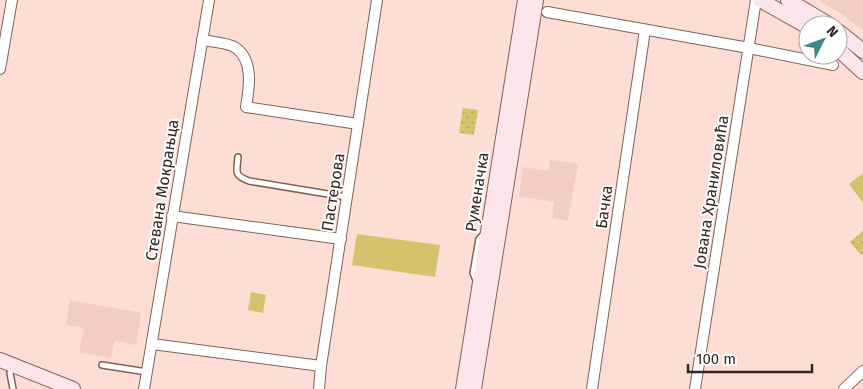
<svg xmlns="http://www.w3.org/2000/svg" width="863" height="389" viewBox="0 0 863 389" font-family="'Fira Sans',sans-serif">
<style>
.built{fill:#f3cdc3}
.grass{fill:#d5c26d}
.park{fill:url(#park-dots)}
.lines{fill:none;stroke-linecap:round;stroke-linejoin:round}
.lane-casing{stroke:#836158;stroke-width:8}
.street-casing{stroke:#836158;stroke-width:12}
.secondary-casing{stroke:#836158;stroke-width:16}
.lane{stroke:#fff;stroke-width:5}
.street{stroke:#fff;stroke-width:10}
.secondary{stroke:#fce6eb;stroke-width:14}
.labels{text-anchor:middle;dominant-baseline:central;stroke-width:4;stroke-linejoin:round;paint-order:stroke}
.street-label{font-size:16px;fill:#352622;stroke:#fff}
</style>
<defs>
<pattern id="park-dots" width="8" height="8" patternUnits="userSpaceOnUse" patternTransform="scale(1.25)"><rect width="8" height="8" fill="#d5c26d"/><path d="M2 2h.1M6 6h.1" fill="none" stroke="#b7a75e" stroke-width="1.8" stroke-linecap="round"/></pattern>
</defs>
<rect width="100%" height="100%" fill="#fdddd4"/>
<g class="built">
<polygon points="819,0 863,0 863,30 840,13"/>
<polygon points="550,160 578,164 568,221 552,218 554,202 519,196 523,167 548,171"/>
<polygon points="70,300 141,313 136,345 114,341 111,358 79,353 84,328 66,325"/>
</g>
<g class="grass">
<polygon points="863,173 863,203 849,184"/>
<polygon points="357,234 440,245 435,277 352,265"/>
<polygon points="251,292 266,295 263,313 248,310"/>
</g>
<g class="park">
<polygon points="463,108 478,110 474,135 459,133"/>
<polygon points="863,231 863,253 861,255 850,242"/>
</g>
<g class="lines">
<g class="lane-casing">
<g id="lane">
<path d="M238,157C237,172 233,175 249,181L346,197"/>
<polyline points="476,280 473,273 479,239 484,234"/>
<polyline points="102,365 147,372"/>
<polyline points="10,373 13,389"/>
</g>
</g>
<g class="street-casing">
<g id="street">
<polyline points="547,12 749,48 833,65"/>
<path d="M202,40C212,42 227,42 236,48C254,61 249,89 246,107L358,124"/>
<polyline points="0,69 12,0"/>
<polyline points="172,216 341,239"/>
<polyline points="152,344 321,366"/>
<polyline points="144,389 209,0"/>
<polyline points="319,389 321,366 377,0"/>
<polyline points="592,389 645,30"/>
<polyline points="695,389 756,0"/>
<polyline points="844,389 863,371"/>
</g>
</g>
<g class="secondary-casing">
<g id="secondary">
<polyline points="760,0 808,27"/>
<polyline points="788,0 830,25"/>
<polyline points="838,31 863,51"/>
<polyline points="838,49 863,72"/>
<polyline points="0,360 73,389"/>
<polyline points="463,389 525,0"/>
<polyline points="474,389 536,0"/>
</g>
</g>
<use href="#lane" class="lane"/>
<use href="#street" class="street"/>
<use href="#secondary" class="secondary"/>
</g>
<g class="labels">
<g class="street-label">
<text transform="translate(162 190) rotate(-81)">Стевана Мокрањца</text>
<text transform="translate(333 192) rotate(-81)">Пастерова</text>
<text transform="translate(477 192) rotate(-81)">Руменачка</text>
<text transform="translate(711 192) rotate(-81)">Јована Храниловића</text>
<text transform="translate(604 207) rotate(-82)">Бачка</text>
</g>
</g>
<g transform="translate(823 40) rotate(48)"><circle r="24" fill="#ffffff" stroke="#aea8a7"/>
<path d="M0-4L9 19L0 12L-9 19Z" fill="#408883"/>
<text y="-8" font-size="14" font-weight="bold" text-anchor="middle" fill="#352622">N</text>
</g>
<path d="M688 364v8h124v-8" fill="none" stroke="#352622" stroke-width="2.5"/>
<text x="696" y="364" font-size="15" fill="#352622" stroke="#ffffff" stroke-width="4" paint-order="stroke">100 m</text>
</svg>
